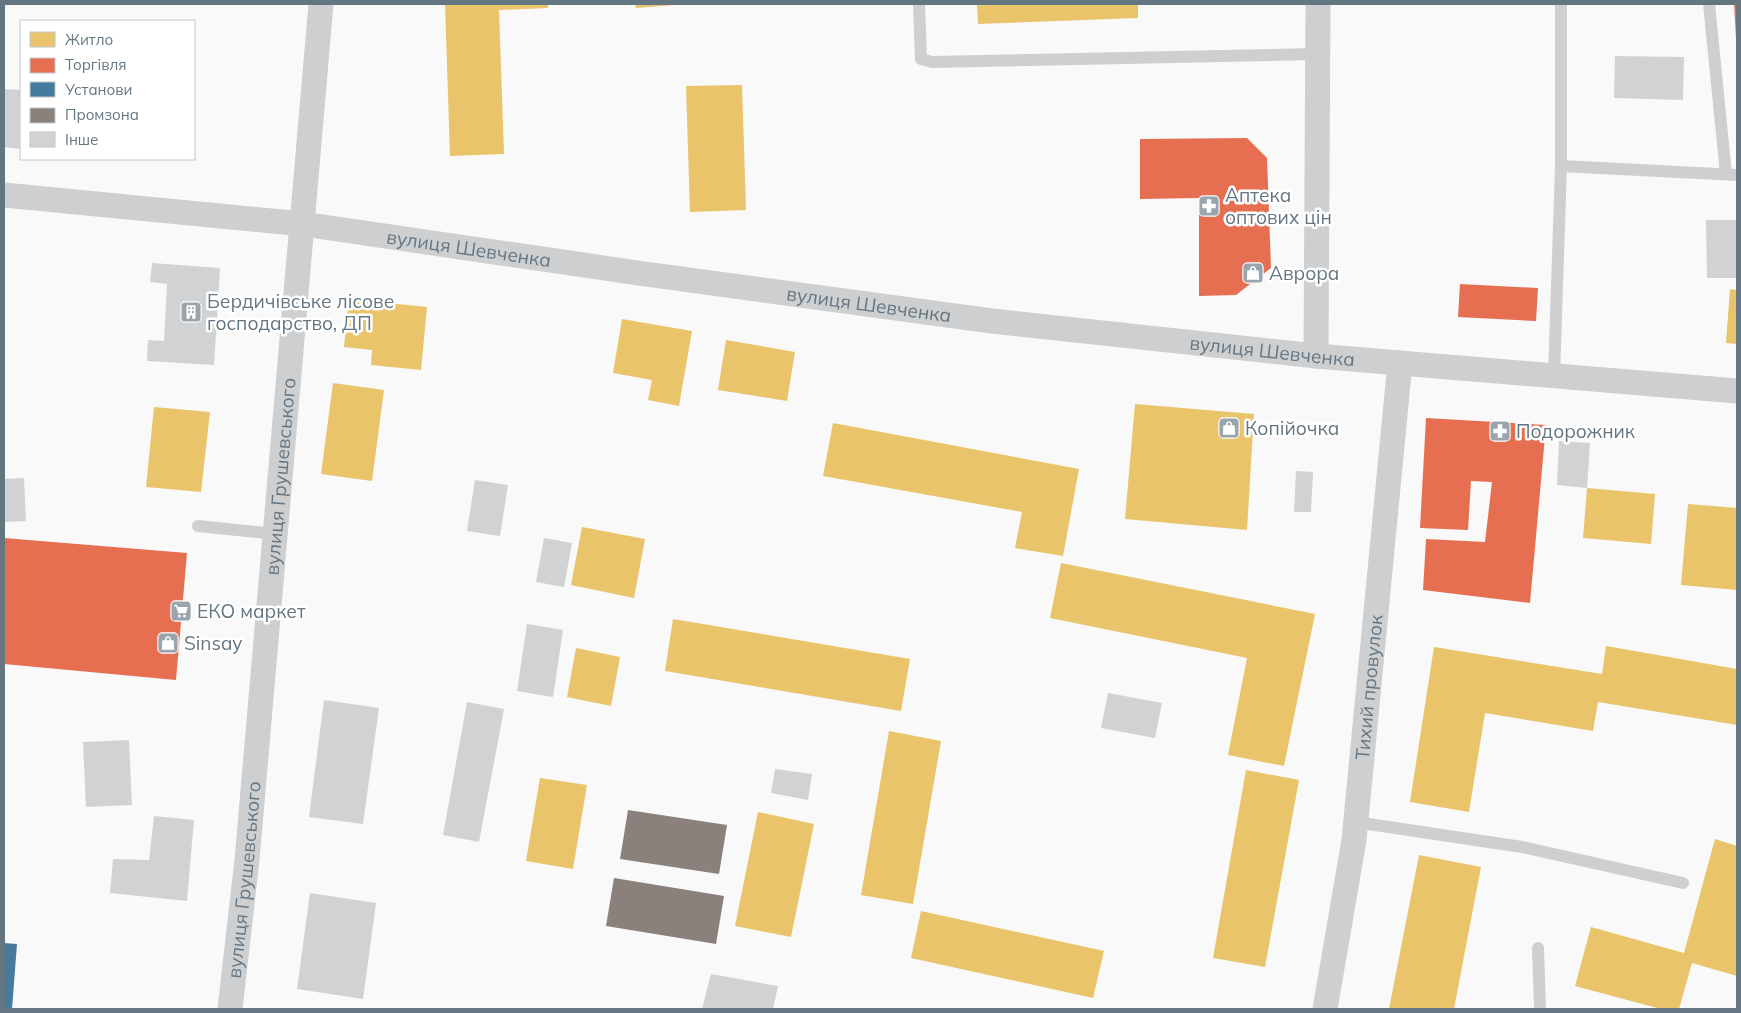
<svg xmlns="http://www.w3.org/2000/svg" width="1741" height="1013" viewBox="0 0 1741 1013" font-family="Mulish,sans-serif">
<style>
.homes{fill:#e9c46a}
.shops{fill:#e76f51}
.public{fill:#457b9d}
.industry{fill:#8a817c}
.building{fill:#d0d2d3}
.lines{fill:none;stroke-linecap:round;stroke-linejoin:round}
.service{stroke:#cecfd0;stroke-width:12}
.minor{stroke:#cecfd0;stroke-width:25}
.labels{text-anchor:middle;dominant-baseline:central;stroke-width:5;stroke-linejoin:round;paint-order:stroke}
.poi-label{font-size:19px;fill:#657683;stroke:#fff;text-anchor:start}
.street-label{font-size:19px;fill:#657683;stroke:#fff}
</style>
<rect width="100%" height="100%" fill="#f9f9f9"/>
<g class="homes">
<polygon points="445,4 548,4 548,8 499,10 504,154 450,156"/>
<polygon points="635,4 675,4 675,5 636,8"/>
<polygon points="977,4 1138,4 1138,18 978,24"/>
<polygon points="742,85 746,210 690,212 686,86"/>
<polygon points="1730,289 1737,290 1737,344 1726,343"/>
<polygon points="349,299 427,307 421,370 371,365 372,350 344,347"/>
<polygon points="622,319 692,331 679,406 648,400 652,380 613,373"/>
<polygon points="726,340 795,352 787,401 718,390"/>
<polygon points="333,383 384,390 372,481 321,474"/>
<polygon points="1135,404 1254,414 1247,530 1125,519"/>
<polygon points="154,407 210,412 201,492 146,487"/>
<polygon points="833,423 1079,469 1063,556 1015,548 1022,512 823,476"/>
<polygon points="1587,488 1655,494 1651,544 1583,538"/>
<polygon points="1688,504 1737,508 1737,590 1681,585"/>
<polygon points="582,527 645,539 634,598 571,585"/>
<polygon points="1061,563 1315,614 1284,766 1228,755 1247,658 1050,618"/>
<polygon points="673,619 910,659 901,711 665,671"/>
<polygon points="1606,646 1737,669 1737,725 1598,702 1593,731 1485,713 1469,812 1410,802 1434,647 1602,674"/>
<polygon points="576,648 620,657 611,706 567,697"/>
<polygon points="889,731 941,741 913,904 861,895"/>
<polygon points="1246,770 1299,780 1265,967 1213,958"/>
<polygon points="540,778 587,785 573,869 526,861"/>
<polygon points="758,812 814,824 791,937 735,926"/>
<polygon points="1715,839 1737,846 1737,976 1692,963 1679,1009 1661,1009 1575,986 1591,927 1684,953"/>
<polygon points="1419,855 1481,867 1454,1009 1389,1009"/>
<polygon points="921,911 1104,951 1093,998 911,958"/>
</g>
<g class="shops">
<polygon points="1734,4 1737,4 1737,38 1736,38"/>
<polygon points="1247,138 1267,158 1271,268 1236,295 1199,296 1199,198 1140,199 1140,139"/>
<polygon points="1460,284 1538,288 1536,321 1458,317"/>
<polygon points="1426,418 1546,425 1530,603 1423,590 1426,539 1485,542 1492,482 1471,481 1468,530 1420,528"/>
<polygon points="4,538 187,553 176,680 4,664"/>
</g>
<polygon class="public" points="4,943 17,944 12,1009 4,1009"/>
<g class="industry">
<polygon points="628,810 727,825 719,874 620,859"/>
<polygon points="614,878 724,896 716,944 606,926"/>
</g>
<g class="building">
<polygon points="1615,56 1684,57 1683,100 1614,98"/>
<polygon points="4,89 21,90 21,149 4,147"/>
<polygon points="1706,220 1737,220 1737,278 1707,278"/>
<polygon points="152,263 220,268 214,365 147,361 148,340 164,341 167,284 150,282"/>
<polygon points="1559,441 1590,443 1587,488 1557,485"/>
<polygon points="1296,471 1313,472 1311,512 1294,512"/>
<polygon points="24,478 26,521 4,522 4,479"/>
<polygon points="475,480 508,485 500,536 467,531"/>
<polygon points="544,538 572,543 564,587 536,582"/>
<polygon points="527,624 563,630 553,697 517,691"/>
<polygon points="1108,693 1162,703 1155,738 1101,728"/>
<polygon points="324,700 379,708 363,824 309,817"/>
<polygon points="467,702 504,709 479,842 443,835"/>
<polygon points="129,740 132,805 86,807 83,742"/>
<polygon points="775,769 812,774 808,800 771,793"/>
<polygon points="154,816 194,820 187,901 110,893 113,859 149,860"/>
<polygon points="310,893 376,903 363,999 297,989"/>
<polygon points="711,974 778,986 773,1009 702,1009"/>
</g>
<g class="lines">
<g class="service">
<polyline points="919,4 921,59 932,62 1317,54"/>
<polyline points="1709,4 1726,174"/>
<polyline points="1561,166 1737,175"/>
<polyline points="1554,376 1561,166 1561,4"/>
<polyline points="198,526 276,534"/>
<polyline points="1355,822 1522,847 1683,883"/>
<polyline points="1538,948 1540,1009"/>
</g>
<g class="minor">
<path id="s1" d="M4,195L303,224L638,273L992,321L1316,356L1737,391"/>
<polyline points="1316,356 1318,4"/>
<path id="s2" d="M230,1009L247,860L321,4"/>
<path id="s3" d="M1325,1009L1354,840L1400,363"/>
</g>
</g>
<defs>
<g id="pharmacy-square" transform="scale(1.125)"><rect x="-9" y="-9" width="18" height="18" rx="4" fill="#99a4ac" stroke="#fff"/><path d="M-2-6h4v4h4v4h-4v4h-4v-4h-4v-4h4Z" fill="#fff"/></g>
<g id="shop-square" transform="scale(1.125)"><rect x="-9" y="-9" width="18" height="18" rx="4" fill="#99a4ac" stroke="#fff"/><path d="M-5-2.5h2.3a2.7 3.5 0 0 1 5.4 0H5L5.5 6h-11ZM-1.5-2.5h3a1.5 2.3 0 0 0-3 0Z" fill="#fff"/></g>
<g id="building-square" transform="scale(1.125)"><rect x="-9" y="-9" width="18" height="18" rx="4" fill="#99a4ac" stroke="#fff"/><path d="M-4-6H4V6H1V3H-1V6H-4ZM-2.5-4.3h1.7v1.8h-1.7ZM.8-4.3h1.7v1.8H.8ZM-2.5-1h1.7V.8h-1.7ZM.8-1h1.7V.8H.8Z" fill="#fff"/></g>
<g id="supermarket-square" transform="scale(1.125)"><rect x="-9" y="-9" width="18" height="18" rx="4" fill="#99a4ac" stroke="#fff"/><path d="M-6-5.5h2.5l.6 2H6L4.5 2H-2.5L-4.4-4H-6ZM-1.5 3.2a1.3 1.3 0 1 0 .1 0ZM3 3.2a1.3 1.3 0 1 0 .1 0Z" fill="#fff"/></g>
</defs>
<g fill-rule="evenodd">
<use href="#pharmacy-square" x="1209" y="206"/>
<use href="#shop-square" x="1253" y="273"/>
<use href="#building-square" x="191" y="312"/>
<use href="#shop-square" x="1229" y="428"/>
<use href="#pharmacy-square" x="1500" y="431"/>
<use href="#supermarket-square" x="181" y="611"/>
<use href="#shop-square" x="168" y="643"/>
</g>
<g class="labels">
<g class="poi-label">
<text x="1225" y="195">Аптека<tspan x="1225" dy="22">оптових цін</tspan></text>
<text x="1269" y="273">Аврора</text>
<text x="207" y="301">Бердичівське лісове<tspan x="207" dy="22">господарство, ДП</tspan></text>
<text x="1245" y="428">Копійочка</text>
<text x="1516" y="431">Подорожник</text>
<text x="197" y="611">ЕКО маркет</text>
<text x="184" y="643">Sinsay</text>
</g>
<g class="street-label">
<text stroke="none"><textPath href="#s1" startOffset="468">вулиця Шевченка</textPath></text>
<text stroke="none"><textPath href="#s1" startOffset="872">вулиця Шевченка</textPath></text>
<text stroke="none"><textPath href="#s1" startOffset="1278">вулиця Шевченка</textPath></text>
<text stroke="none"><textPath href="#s2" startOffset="535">вулиця Грушевського</textPath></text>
<text stroke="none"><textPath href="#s3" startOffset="325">Тихий провулок</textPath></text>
<text stroke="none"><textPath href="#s2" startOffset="130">вулиця Грушевського</textPath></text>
</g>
</g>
<rect width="1741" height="1013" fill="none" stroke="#657683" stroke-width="10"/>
<rect x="20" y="20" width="175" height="140" fill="#ffffff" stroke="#c1c8cd"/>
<rect x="30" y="32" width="25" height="15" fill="#e9c46a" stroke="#c1c8cd"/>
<text x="65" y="45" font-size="15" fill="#657683">Житло</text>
<rect x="30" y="58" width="25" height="15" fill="#e76f51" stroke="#c1c8cd"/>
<text x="65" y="70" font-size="15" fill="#657683">Торгівля</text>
<rect x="30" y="82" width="25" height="15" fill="#457b9d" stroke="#c1c8cd"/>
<text x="65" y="95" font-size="15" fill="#657683">Установи</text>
<rect x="30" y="108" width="25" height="15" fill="#8a817c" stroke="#c1c8cd"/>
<text x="65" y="120" font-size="15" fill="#657683">Промзона</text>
<rect x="30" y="132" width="25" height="15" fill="#d0d2d3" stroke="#c1c8cd"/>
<text x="65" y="145" font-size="15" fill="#657683">Інше</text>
</svg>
